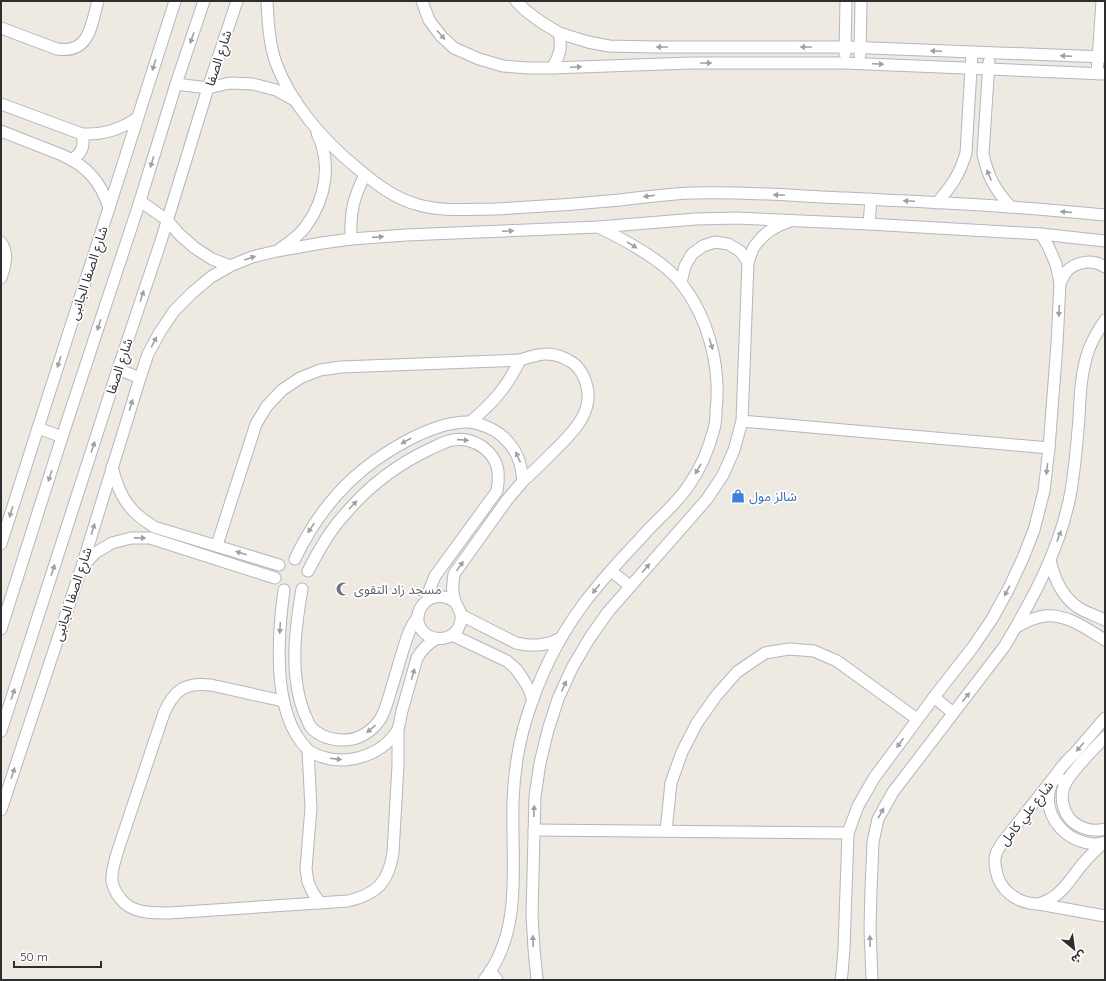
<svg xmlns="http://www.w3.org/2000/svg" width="1106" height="981" viewBox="0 0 1106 981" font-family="Quicksand,'Noto Sans Arabic',sans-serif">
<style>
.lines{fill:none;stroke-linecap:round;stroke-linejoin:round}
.minor-casing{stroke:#b4b6c0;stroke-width:13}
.minor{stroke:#fff;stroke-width:11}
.oneway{fill:#a0a0a0}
.labels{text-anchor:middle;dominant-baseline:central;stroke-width:3.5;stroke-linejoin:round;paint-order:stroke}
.street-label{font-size:13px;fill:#2d2d2d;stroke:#fff}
.shop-label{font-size:13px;fill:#366cbe;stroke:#fff;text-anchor:start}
.worship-label{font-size:13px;fill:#5b616d;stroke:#fff;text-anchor:start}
</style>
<rect width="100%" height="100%" fill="#eee9e1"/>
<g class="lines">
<g class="minor-casing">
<g id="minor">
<path d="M267,1C268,22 269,43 276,63C291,104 324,141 357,168C376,184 395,199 419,205C444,212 470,209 495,209C537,207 579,204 620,200C644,197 668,194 692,193C743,191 795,196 846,198C900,201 955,203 1009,207C1041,209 1073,212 1105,215"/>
<polyline points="422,1 429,20 441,36 454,48 479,59 503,66 528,68 552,68 691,63 844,63 1105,74"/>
<polyline points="516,1 525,10 541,22 559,33 588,42 609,46 654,47 845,47 1105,57"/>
<path d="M1,28L57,49C90,54 91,25 98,1"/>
<polyline points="845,54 846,1"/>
<polyline points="860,55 861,1"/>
<path d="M989,62L983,154C988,177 995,190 1011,207"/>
<path d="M552,68C560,55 562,48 559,33"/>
<polyline points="1097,74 1102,1"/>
<polyline points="176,84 208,88 230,83 253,84 276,90 296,101"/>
<path d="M1,104L82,134C103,135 120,130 137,118"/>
<path d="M1,131L62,155C87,166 101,182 109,208"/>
<path d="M72,159C82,154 85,145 82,134"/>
<polyline points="140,201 167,220 180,235 195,248 212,259 230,266"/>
<path d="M937,203C952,185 959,176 966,153L972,52"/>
<polyline points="869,224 871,199"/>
<path d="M351,239C350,213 353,198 365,175"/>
<path d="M1,242C9,254 5,266 1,278"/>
<path d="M281,248C290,242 300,235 306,226C326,199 332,163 317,133"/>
<polyline points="681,283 685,266 692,254 703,246 715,242 728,244 740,251 748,262"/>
<path d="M1060,283C1062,280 1064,275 1066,272C1076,261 1093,259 1105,267"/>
<polyline points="118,369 140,378"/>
<polyline points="742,421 1049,448"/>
<path d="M470,422C493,403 507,387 520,360"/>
<polyline points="38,428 62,437"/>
<path d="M112,467C117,486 123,503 139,516C143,520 149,523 154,527L279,565"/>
<polyline points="1,544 38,428 109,208 175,1"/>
<path d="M217,545L256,424L267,406L282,390L300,378L320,370L341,367L520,360C541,353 553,350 573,363C579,367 584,376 586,383C596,412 570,435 552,453C542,463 533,472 523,481"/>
<path d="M295,559C309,529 327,503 351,480C378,455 431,421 469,422C480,423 494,429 502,436C517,449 521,462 523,481L507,500L454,574C453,583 451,592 455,601C458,610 464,613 460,624C458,631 452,636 445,638C439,639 432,638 427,635C404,619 428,583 455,602"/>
<path d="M1050,560C1054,578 1062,597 1079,608C1087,613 1097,616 1105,620"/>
<polyline points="84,565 95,553 112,543 131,538 150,538 275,578"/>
<path d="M308,571C319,550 330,530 346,513C369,486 398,464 430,449C437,446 445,441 453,440C463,438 475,441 484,448C499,460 500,473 497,491L435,576L429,591L428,599"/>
<polyline points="611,571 630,586"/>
<path d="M302,589C295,629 289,676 305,715C307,718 308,723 310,726C317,735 329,739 340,740C356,741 369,734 379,721C385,713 388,700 391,690C397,671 402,651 409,632L413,624L418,617"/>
<path d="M284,590C278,634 272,706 302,743C304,745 306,748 308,750C313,755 323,757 330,759C336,760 340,760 345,760C366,758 385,749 397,731C400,726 400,717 402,711C407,693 412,676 417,658C422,649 427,644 436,639"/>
<polyline points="461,615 516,643 527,645 539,645 550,643 561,638"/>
<path d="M1016,627C1025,622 1035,617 1045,616C1067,614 1087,629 1105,640"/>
<polyline points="1,629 62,437 140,201 176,84 204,1"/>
<polyline points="452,635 507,661 516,669 523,679 529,689 533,700"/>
<polyline points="934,697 953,713"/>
<path d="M283,701L211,685C185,682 174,690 164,713L119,847C116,856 111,871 112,881C113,887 116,893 120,898C132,914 151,913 169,913L348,901C377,894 388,883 393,853L398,765V730"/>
<path d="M1105,718C1095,730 1085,741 1075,753C1068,760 1059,768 1055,777C1043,797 1048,819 1067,834C1076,841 1094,847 1105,842"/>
<polyline points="1,731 118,369 161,241 208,88 237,1"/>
<path d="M1105,737C1092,751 1077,765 1066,782C1059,794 1062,812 1073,822C1082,829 1094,832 1105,829"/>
<polyline points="308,750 311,808 306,869 308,882 313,893 320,903"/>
<path d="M1066,783L1055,776L1002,843C1000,847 997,850 996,854C994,859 995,865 996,870C999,890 1017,903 1037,904C1041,904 1048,900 1052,898C1065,890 1071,878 1081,866C1087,858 1095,851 1102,844"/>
<polyline points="1,810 82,566 140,378 148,354 160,332 174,311 192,293 211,277 230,266 252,257 277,251 322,243 351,239 406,235 598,227 696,219 737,218 869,224 1041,234 1105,241"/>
<polyline points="534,830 848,833"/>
<polyline points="666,831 671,783 682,752 697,723 716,696 737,672 765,653 789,649 814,651 837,661 917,719"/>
<polyline points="1039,904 1105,916"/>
<polyline points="490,971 497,980"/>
<path d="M484,980C524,930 511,862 513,802C514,775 518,746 526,720C538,680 557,640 582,606C599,583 619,561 639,540C655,521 676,505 689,485C701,468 709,448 714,429C716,423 716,417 716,411C721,368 709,318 681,283C663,260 625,240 598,227"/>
<path d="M537,980L534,949L532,915L535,796L540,763L548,730L558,699L572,668L589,639L608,612L707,499L723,475L734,450L742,421L748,262C750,258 751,252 754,247C762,235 775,226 788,222"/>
<polyline points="841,980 842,974 844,948 848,833 858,806 874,778 934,697 973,647 992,619 1008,590 1023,558 1034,530 1044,491 1049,448 1057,344 1060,283 1056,264 1048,246 1041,234"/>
<path d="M872,980L870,929L871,890L873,842L878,819L893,792L1004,647C1033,599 1061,547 1071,491C1075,467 1077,443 1079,418C1080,395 1081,371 1089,349C1093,339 1099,329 1105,320"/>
</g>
</g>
<use href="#minor" class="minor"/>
</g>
<defs><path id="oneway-solid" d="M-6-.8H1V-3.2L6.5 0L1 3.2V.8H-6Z"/></defs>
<g class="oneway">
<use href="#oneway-solid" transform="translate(441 35) rotate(49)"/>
<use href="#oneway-solid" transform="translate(192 38) rotate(109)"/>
<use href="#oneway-solid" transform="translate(662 47) rotate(180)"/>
<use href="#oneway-solid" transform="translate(806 47) rotate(-180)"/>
<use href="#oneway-solid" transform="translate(936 51) rotate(-178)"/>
<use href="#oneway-solid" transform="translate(1066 56) rotate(-178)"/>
<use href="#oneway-solid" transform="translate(706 63)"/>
<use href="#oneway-solid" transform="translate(878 64) rotate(2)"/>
<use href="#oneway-solid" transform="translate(154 65) rotate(108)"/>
<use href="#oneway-solid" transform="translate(576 67) rotate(-2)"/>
<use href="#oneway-solid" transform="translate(152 162) rotate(107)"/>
<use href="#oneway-solid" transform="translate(989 175) rotate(-113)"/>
<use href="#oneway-solid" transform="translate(779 195) rotate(-177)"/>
<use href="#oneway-solid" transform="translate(649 196) rotate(173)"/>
<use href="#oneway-solid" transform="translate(909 201) rotate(-177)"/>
<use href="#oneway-solid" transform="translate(1066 212) rotate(-175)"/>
<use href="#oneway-solid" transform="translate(508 231) rotate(-3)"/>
<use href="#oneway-solid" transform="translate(378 237) rotate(-4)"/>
<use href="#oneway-solid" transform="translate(632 245) rotate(32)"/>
<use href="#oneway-solid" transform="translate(250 258) rotate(-19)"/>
<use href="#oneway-solid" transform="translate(142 296) rotate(-72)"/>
<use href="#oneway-solid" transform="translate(1059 311) rotate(93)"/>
<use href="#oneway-solid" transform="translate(99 325) rotate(108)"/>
<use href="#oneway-solid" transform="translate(154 342) rotate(-62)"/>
<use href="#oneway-solid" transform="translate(711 344) rotate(73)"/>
<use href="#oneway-solid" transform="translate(59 362) rotate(108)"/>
<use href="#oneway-solid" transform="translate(131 405) rotate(-73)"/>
<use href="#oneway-solid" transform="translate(463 440) rotate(4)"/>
<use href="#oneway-solid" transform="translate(406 441) rotate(151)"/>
<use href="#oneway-solid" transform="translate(93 447) rotate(-72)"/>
<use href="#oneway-solid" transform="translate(518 457) rotate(-114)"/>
<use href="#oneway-solid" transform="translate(698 469) rotate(120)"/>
<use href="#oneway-solid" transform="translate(1047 469) rotate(96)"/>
<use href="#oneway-solid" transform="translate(50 476) rotate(108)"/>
<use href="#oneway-solid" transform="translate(353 505) rotate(-46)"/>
<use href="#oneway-solid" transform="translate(11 512) rotate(107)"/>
<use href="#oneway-solid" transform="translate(311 528) rotate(123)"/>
<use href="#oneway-solid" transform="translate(93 529) rotate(-73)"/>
<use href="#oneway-solid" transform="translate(1059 536) rotate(-70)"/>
<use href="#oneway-solid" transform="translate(140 538) rotate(1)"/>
<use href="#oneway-solid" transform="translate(241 553) rotate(-163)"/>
<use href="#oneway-solid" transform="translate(460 566) rotate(-55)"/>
<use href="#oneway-solid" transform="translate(646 568) rotate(-49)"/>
<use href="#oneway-solid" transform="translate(53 570) rotate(-72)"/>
<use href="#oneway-solid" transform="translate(596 589) rotate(129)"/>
<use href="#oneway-solid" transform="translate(1007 591) rotate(117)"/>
<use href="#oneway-solid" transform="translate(280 628) rotate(93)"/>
<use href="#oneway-solid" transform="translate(413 674) rotate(-74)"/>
<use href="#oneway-solid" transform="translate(564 686) rotate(-66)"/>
<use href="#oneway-solid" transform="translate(13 694) rotate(-72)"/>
<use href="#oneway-solid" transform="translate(966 697) rotate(-52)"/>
<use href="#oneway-solid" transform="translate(371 729) rotate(139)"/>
<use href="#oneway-solid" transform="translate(900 743) rotate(126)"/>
<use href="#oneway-solid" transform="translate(1080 747) rotate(131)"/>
<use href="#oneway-solid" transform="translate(336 759) rotate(7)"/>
<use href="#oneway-solid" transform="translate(13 773) rotate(-72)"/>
<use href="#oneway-solid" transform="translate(534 811) rotate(-88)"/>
<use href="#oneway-solid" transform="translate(881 813) rotate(-61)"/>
<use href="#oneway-solid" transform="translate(533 941) rotate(-92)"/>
<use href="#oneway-solid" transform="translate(870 941) rotate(-91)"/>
</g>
<defs>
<g id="shop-bare" transform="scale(1.08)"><path d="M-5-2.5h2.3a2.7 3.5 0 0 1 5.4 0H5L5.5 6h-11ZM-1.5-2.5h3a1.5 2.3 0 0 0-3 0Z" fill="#3f7fe0" stroke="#fff" stroke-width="2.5" paint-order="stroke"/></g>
<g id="mosque-bare" transform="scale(1.08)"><path d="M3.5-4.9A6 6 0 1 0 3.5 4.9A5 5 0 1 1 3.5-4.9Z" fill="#6b7280" stroke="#fff" stroke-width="2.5" paint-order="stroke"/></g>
</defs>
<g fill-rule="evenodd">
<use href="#shop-bare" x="738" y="496"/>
<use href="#mosque-bare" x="343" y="589"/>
</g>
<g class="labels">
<g class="street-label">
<text transform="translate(218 58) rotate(-72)">شارع الصفا</text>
<text transform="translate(88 273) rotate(-72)">شارع الصفا الجانبى</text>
<text transform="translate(119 366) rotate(-72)">شارع الصفا</text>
<text transform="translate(72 594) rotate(-72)">شارع الصفا الجانبى</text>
<text transform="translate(1026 813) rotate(-52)">شارع علي كامل</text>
</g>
<g class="shop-label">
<text x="749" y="496">شالز مول</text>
</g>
<g class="worship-label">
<text x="354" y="589">مسجد زاد التقوى</text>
</g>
</g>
<rect width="1106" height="981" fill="none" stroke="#2d2d2d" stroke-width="4"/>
<g transform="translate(1074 949) rotate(151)" stroke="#ffffff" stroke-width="3" paint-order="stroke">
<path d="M0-3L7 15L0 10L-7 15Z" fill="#2d2d2d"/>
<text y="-6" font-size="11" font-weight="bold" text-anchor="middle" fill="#2d2d2d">ش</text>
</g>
<path d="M14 961v6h87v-6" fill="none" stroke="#2d2d2d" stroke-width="2"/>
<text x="20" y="961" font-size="12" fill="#2d2d2d" stroke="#ffffff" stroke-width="3" paint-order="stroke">50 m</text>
</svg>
